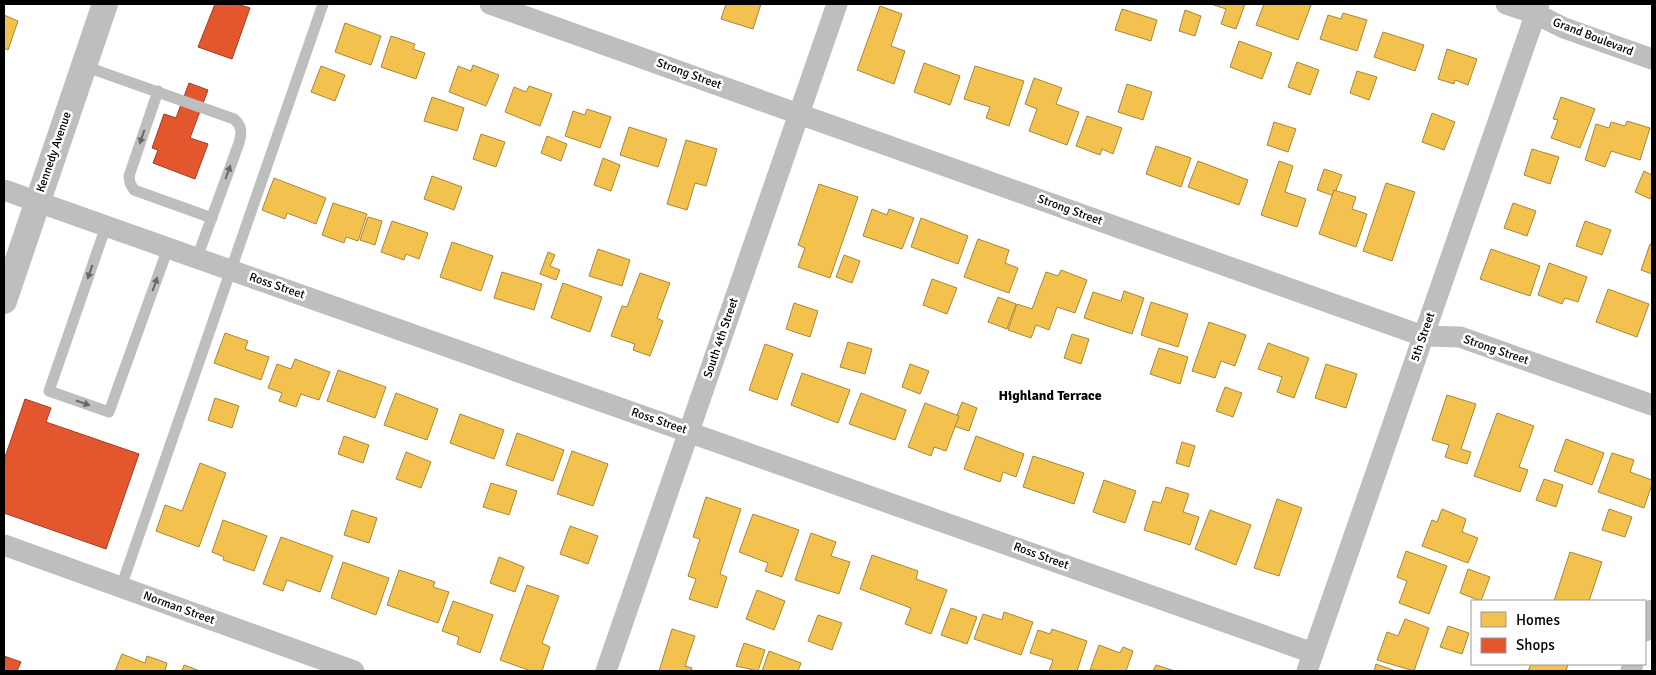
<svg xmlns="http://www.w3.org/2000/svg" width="1656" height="675" viewBox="0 0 1656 675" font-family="Signika,sans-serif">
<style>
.homes{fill:#f2c14e;stroke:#a98737}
.shops{fill:#e4572e;stroke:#a03d20}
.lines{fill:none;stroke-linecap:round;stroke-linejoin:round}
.service{stroke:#bebebe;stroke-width:11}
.minor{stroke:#bebebe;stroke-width:21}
.tertiary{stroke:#bebebe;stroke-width:26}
.oneway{fill:#686868}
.labels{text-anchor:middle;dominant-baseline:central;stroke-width:5;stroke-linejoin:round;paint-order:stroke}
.street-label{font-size:12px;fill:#000;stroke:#fff}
.neighbourhood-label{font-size:14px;font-weight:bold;fill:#000;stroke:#fff}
</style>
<rect width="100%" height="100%" fill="#fff"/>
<g class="homes">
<polygon points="726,4 761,4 753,29 721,19"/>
<polygon points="1211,4 1245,4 1236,29 1221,24 1226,9"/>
<polygon points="1264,4 1307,4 1311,5 1298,40 1256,25"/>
<polygon points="880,6 902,14 891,46 905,51 894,84 857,70"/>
<polygon points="1122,9 1157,20 1151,41 1115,30"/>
<polygon points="1185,10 1201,16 1195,36 1179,31"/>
<polygon points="1343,13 1367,20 1357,51 1320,39 1328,15 1341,19"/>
<polygon points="4,15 18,21 8,50 4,48"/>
<polygon points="345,23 381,36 371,65 335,52"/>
<polygon points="1383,32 1424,45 1415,71 1374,57"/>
<polygon points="391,36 415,44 413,49 425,53 416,79 381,67"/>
<polygon points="1239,41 1272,53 1262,79 1230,67"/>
<polygon points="1447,49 1477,59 1468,85 1455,80 1454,84 1438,79"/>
<polygon points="1297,62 1319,70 1310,95 1288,87"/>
<polygon points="924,63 960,76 950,105 914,92"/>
<polygon points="473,65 499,75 486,106 449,92 458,66 471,71"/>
<polygon points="321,66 345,75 335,101 311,92"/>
<polygon points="975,66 1024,81 1009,126 986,118 990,107 964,99"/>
<polygon points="1357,71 1377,77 1369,100 1350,93"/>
<polygon points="1034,78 1062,88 1056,104 1079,112 1067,145 1029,131 1037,109 1025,104"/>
<polygon points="1127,84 1152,92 1143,120 1118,112"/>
<polygon points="529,86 552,94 540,126 505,112 514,87 526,92"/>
<polygon points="432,97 464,108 457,131 424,121"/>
<polygon points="1561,97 1595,109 1580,148 1551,138 1558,120 1553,119"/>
<polygon points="587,109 611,117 600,148 565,136 573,111 585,115"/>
<polygon points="1432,113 1455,122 1444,150 1422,142"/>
<polygon points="1087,116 1122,128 1113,154 1102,149 1100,155 1076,146"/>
<polygon points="1627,121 1650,128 1640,160 1611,151 1605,167 1585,160 1596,124 1609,128 1611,122 1625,126"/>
<polygon points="1274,122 1296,129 1288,152 1267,145"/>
<polygon points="629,127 667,139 658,167 620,155"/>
<polygon points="481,134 505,142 496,167 473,159"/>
<polygon points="547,136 567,144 561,161 541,153"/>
<polygon points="686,140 717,149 706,186 695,183 687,210 667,204"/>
<polygon points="1156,146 1191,158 1181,187 1146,174"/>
<polygon points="1532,149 1559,157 1550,184 1524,175"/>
<polygon points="603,158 620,165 611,191 594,185"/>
<polygon points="1198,161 1248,180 1239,205 1188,187"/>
<polygon points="1279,161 1293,166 1285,192 1306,199 1297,227 1261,215"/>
<polygon points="1324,169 1342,175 1334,196 1317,190"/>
<polygon points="1644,171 1652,175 1652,194 1650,199 1635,192"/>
<polygon points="432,176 462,187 454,210 424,199"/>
<polygon points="274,178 326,198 316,224 287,213 285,219 262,210"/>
<polygon points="1386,183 1415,192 1392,261 1363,251"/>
<polygon points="819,184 858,197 830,278 798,267 805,248 798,245"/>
<polygon points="1334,190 1356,197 1352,209 1367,214 1356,247 1319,234"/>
<polygon points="333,203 367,214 358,241 346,237 344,243 322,235"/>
<polygon points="1513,203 1536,211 1527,236 1504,228"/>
<polygon points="872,209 887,215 889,209 914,218 902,249 863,236"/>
<polygon points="368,217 382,221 375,245 360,240"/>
<polygon points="921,218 968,236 958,264 911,247"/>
<polygon points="392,221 428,233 419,259 406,254 404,260 381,252"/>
<polygon points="1585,221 1611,230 1602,255 1576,246"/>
<polygon points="978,239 1009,250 1005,263 1018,268 1009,293 964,277"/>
<polygon points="452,242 493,256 481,291 440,277"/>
<polygon points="1650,244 1652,245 1652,274 1641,270"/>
<polygon points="598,249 630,260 622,286 589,276"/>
<polygon points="1491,249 1540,266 1530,296 1480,279"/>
<polygon points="548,252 555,255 550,266 560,270 556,280 540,274"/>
<polygon points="844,255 860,261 852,283 836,277"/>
<polygon points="1549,263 1587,277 1578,302 1565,298 1562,304 1538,295"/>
<polygon points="1061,270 1087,280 1075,313 1057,307 1049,330 1036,325 1031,338 1008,330 1017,304 1032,309 1046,272 1058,276"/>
<polygon points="502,272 542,284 534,310 494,298"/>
<polygon points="640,273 670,283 657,318 663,321 650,356 633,350 635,344 611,336 622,306 627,307"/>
<polygon points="932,279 957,288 947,314 923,305"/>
<polygon points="563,283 602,297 590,332 551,318"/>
<polygon points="1608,289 1649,304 1637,337 1596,322"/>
<polygon points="1124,291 1144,298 1132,334 1084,318 1093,292 1121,301"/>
<polygon points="998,297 1016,304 1007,329 988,322"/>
<polygon points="1151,302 1188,314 1178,347 1141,335"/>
<polygon points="794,303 818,311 810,337 786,329"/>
<polygon points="1209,322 1246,335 1235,366 1221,361 1215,378 1192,371"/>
<polygon points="225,333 248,341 245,349 269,357 261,380 214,363"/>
<polygon points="1072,334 1089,339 1081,364 1064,358"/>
<polygon points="848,342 872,349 865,374 840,367"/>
<polygon points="1268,343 1309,358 1294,398 1277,392 1282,377 1258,369"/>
<polygon points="765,344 793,354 777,400 749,390"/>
<polygon points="1159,348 1188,357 1180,384 1150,374"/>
<polygon points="295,359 330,372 319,400 301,394 296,407 279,401 282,393 268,388 277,364 291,369"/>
<polygon points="910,364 929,371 920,394 902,387"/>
<polygon points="1326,364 1357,374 1346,408 1315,398"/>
<polygon points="338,370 386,387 375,418 327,401"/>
<polygon points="802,373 850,390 838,423 791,405"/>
<polygon points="1225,387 1242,393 1233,417 1216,411"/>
<polygon points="396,393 438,409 427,440 384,425"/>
<polygon points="861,393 906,410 895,440 849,424"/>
<polygon points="1447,395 1476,404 1461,449 1471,452 1467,464 1445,457 1449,445 1432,440"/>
<polygon points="215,398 239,406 232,428 208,420"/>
<polygon points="962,402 977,408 969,431 953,426"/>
<polygon points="925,403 959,416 946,451 934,447 931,456 908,447"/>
<polygon points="1497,413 1534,426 1519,467 1528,470 1520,492 1474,476"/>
<polygon points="460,414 504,430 494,459 450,443"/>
<polygon points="517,433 564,450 553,481 506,465"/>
<polygon points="344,436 369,445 363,463 338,454"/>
<polygon points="976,436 1024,454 1016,477 1003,472 1000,482 964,469"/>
<polygon points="1566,439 1604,453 1592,485 1554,471"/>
<polygon points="1182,442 1195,446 1189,467 1176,463"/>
<polygon points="572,451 608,464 593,506 557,494"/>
<polygon points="406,452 431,462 421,488 396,479"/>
<polygon points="1612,453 1634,460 1630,472 1652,480 1652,484 1644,508 1598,492"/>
<polygon points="1033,456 1084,473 1074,504 1023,487"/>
<polygon points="200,463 226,473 199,547 156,531 165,505 182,511"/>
<polygon points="1544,479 1563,485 1556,507 1536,500"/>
<polygon points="1104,480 1136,491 1125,523 1093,512"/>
<polygon points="491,483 517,491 509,515 483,507"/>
<polygon points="1166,487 1189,494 1183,512 1199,517 1190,545 1144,530 1153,501 1161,503"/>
<polygon points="706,497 741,509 720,574 727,577 717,608 689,599 696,579 688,576 700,539 693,537"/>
<polygon points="1277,499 1302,508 1279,576 1254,568"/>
<polygon points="1442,509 1466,519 1462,532 1478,538 1468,563 1422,546 1432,520 1437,522"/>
<polygon points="1609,509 1632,517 1625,537 1602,530"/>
<polygon points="352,510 377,518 369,543 344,535"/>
<polygon points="1210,510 1251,525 1236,565 1195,549"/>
<polygon points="753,514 799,530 782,577 765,571 768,563 739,552"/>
<polygon points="223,520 267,536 254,571 223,560 224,557 212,552"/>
<polygon points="570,526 598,536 588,564 560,554"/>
<polygon points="811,533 836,542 831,556 850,562 839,594 795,580"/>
<polygon points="281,537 333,556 320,592 287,580 283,591 263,584"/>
<polygon points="1406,551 1447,566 1429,614 1399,603 1407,581 1397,577"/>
<polygon points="1570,552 1602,562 1589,601 1554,601"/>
<polygon points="872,555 918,571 916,579 947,590 931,634 905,624 911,608 860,589"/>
<polygon points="499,557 524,567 515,592 490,583"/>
<polygon points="343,562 389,578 376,615 331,598"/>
<polygon points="1468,569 1490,577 1481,601 1460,593"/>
<polygon points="399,570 435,582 433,587 449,592 438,623 387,605"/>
<polygon points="527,585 559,596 542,643 550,647 542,671 531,671 500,660"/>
<polygon points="757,590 785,601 774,630 746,619"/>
<polygon points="453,601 493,615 480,653 457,644 459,637 442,631"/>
<polygon points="951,608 977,617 967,644 941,635"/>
<polygon points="1004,612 1033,622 1021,655 974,639 983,614 1002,620"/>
<polygon points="818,615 842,623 832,650 808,641"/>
<polygon points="1405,619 1429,628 1414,671 1377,660 1387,632 1398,636"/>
<polygon points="1448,626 1469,633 1462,654 1440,647"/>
<polygon points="672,629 695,636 685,666 692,668 691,671 659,671"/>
<polygon points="1052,629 1087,641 1077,671 1049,671 1053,660 1030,653 1038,630 1050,634"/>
<polygon points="744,643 765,650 758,671 736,666"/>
<polygon points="1099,645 1120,653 1123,647 1133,651 1126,671 1090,670"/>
<polygon points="769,651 801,663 798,671 762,671"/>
<polygon points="122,654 145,663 147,656 167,663 165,671 115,671"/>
<polygon points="1376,664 1396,671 1374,671"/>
<polygon points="1531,664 1568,664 1566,671 1528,671"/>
<polygon points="184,665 200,671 182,671"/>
<polygon points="1156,665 1175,671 1153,671"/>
</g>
<g class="shops">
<polygon points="215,4 237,4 250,8 232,59 198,47"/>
<polygon points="189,83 208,90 190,138 208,144 195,179 153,163 158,150 152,148 164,114 176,118"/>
<polygon points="25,399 51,408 46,422 139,454 106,549 4,513 4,460"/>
<polygon points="4,656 21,662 17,671 4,671"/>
</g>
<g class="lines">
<g class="service">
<path d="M84,66L234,119C242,126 242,132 239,143L197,258"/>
<polyline points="158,91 129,176 130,183 134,190 212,218"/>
<polyline points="106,226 49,391 109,412 168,248"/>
<polyline points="121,587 323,4"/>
</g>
<g class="minor">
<polyline points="490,4 1423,336 1460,337 1652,405"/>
<polyline points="1506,4 1536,14 1564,28 1652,59"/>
<polyline points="4,190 1313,653"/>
<polyline points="4,545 354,671"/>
<polyline points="1645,631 1652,610"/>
<polyline points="606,671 837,4"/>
<polyline points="1307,671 1539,4"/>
<polyline points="1631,671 1633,664"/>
</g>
<polyline class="tertiary" points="4,301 105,4"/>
</g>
<defs><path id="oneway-solid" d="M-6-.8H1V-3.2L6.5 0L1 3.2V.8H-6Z" transform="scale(1.25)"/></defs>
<g class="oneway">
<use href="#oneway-solid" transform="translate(142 137) rotate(109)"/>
<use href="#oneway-solid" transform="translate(228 172) rotate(-70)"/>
<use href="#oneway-solid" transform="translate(90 272) rotate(109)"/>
<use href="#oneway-solid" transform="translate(155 284) rotate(-70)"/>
<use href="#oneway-solid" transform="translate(83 403) rotate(19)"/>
</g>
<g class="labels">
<g class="street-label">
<text transform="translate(1593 37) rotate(21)">Grand Boulevard</text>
<text transform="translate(689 74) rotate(20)">Strong Street</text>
<text transform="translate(54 152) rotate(-71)">Kennedy Avenue</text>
<text transform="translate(1070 210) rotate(20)">Strong Street</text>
<text transform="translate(277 286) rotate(19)">Ross Street</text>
<text transform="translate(1423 337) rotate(-71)">5th Street</text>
<text transform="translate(721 338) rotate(-71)">South 4th Street</text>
<text transform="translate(1496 350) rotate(19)">Strong Street</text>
<text transform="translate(659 421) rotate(19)">Ross Street</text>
<text transform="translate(1041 556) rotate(20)">Ross Street</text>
<text transform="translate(179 608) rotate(20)">Norman Street</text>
</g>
<g class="neighbourhood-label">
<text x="1050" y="395">Highland Terrace</text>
</g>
</g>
<rect width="1656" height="675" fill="none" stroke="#000000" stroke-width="10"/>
<rect x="1471" y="600" width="175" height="65" fill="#ffffff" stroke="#999999"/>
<rect x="1481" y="612" width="25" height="15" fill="#f2c14e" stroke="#999999"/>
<text x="1516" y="625" font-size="15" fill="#000000">Homes</text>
<rect x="1481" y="638" width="25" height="15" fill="#e4572e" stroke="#999999"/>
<text x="1516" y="650" font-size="15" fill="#000000">Shops</text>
</svg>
